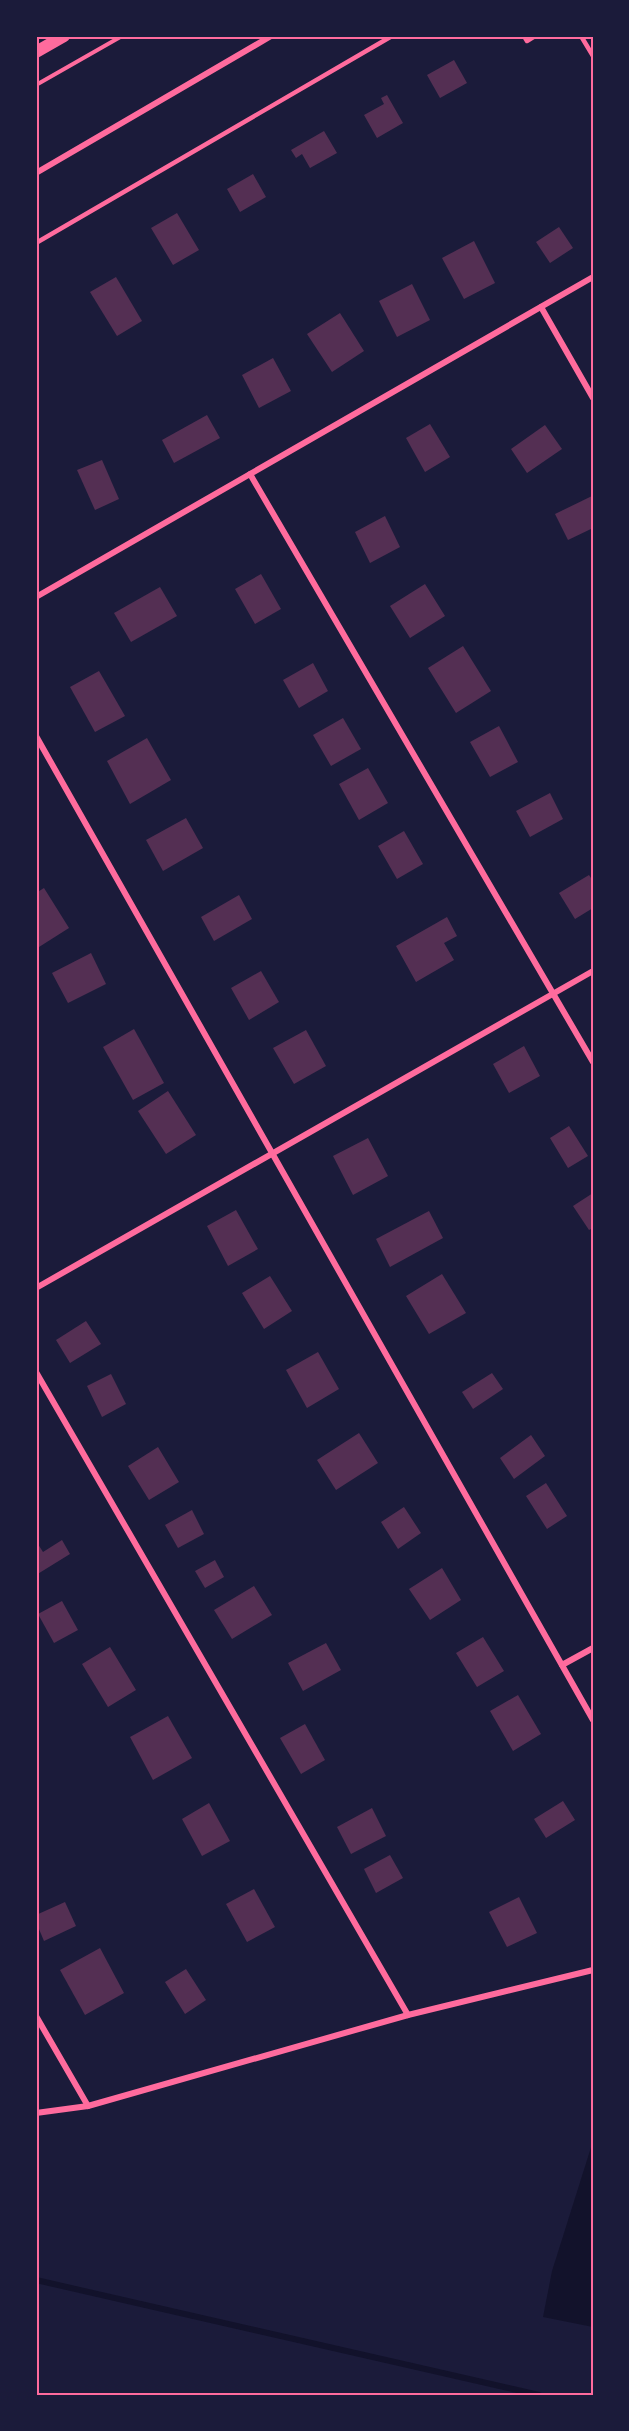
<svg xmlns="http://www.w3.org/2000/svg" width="629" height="2431" viewBox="0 0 629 2431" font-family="Manrope,sans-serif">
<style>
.water{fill:#12122b}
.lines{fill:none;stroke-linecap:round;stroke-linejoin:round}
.stream{stroke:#12122b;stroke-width:6}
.building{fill:#542f53}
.path{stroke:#ff6b9d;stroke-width:4}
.service{stroke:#ff6b9d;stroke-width:4.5}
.minor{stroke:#ff6b9d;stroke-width:6}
.secondary{stroke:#ff6b9d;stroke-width:12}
.neatline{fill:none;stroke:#ff6b9d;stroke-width:2}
</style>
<rect width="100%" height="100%" fill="#1b1b3a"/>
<polygon class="water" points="593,2141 593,2327 543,2317 552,2271"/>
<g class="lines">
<polyline class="stream" points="36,2280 539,2395"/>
</g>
<g class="building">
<polygon points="454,60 467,83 440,98 427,75"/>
<polygon points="387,95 403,123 377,138 364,115 384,104 381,98"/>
<polygon points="324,131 337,153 310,168 302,154 296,158 291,150"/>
<polygon points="253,174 266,197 240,212 227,189"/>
<polygon points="177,213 199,250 173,265 151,228"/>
<polygon points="559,227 573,248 550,263 536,242"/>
<polygon points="474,241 495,283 464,299 442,258"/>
<polygon points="116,277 142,321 117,336 90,292"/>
<polygon points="412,284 430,320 397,337 379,301"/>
<polygon points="340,313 364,351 332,372 307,334"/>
<polygon points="273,358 291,391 259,408 242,375"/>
<polygon points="207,415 220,438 174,463 162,440"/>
<polygon points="430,424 450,457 425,472 406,438"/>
<polygon points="545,425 562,449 527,473 511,449"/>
<polygon points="102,460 119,499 95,510 77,470"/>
<polygon points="592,496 593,528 568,540 555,514"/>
<polygon points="385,516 400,547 370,563 355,532"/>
<polygon points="261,574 281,609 255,624 235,589"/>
<polygon points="425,584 445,616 410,638 390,606"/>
<polygon points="160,587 177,616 131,642 114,613"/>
<polygon points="463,646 491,691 456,713 428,668"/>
<polygon points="313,663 328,691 299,708 283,680"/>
<polygon points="99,671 125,716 95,732 70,687"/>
<polygon points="343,718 361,749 331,766 313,735"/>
<polygon points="499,726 518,762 490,777 470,742"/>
<polygon points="147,738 171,780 130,804 107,761"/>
<polygon points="368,768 388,803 359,820 339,784"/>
<polygon points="550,793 563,819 530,837 516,811"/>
<polygon points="186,818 203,848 163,871 146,840"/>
<polygon points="404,831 423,864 397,879 378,846"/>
<polygon points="589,875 593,881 593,908 575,919 559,893"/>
<polygon points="44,888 69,928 39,947 36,942 36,893"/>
<polygon points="239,895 252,919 214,941 201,917"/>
<polygon points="447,917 457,936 444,943 454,960 416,982 396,946"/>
<polygon points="91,953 106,984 68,1003 52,973"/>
<polygon points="261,971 279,1002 249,1020 231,988"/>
<polygon points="134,1029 164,1083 133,1100 103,1047"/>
<polygon points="306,1030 326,1066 294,1084 273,1048"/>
<polygon points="524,1046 540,1076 509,1093 493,1064"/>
<polygon points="168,1091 196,1135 166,1154 138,1111"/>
<polygon points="569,1126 588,1156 568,1168 550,1138"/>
<polygon points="368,1138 388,1176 353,1195 333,1156"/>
<polygon points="593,1193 593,1228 589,1230 573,1206"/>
<polygon points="236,1210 258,1249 228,1266 207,1226"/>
<polygon points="429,1211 443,1238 390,1267 376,1239"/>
<polygon points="442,1274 466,1313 429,1334 406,1296"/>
<polygon points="270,1276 292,1311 264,1329 242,1293"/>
<polygon points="86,1321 101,1344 70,1363 56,1340"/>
<polygon points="318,1352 339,1389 307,1408 286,1370"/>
<polygon points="492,1373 503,1389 473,1409 462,1392"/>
<polygon points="111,1374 126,1404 102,1417 87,1386"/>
<polygon points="359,1433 378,1463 336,1490 317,1460"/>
<polygon points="531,1435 545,1456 514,1479 500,1458"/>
<polygon points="158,1447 179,1482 149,1500 128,1466"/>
<polygon points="546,1483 567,1516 547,1529 526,1496"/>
<polygon points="404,1507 421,1533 398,1549 381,1522"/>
<polygon points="192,1510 204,1534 178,1548 165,1525"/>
<polygon points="62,1540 70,1554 36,1575 36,1541 43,1552"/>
<polygon points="215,1560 224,1577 205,1588 195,1571"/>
<polygon points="442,1568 461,1600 430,1620 409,1589"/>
<polygon points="254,1586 272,1615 232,1639 214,1610"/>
<polygon points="62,1601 78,1630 54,1643 38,1614"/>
<polygon points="483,1637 504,1671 477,1687 456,1653"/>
<polygon points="326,1643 341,1670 303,1691 288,1663"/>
<polygon points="110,1647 136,1690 108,1707 82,1664"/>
<polygon points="518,1695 541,1734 513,1751 490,1711"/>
<polygon points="168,1716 192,1758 153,1780 130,1737"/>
<polygon points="305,1724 325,1760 301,1774 280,1738"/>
<polygon points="563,1801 575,1820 546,1838 534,1819"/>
<polygon points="209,1803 230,1841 202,1856 182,1819"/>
<polygon points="372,1808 386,1836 351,1854 337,1827"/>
<polygon points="390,1855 403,1878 376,1893 364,1869"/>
<polygon points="254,1889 275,1927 247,1942 226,1904"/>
<polygon points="519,1897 537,1933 507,1947 489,1912"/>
<polygon points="65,1902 76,1926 44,1941 36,1922 36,1915"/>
<polygon points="100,1948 124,1993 85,2015 60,1970"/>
<polygon points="186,1969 206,2000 185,2014 165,1982"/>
</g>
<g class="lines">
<polyline class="path" points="36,85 122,36"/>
<g class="service">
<polyline points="524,36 527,41 535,36"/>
<polyline points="581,36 593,56"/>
<polyline points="36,243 392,36"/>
</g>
<g class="minor">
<polyline points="36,173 271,36"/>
<polyline points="541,307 593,398"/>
<polyline points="250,474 593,1062"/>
<polyline points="36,597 593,277"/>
<polyline points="36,736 593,1720"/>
<polyline points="36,1288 593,971"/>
<polyline points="36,1372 408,2015"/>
<polyline points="562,1665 593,1648"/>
<polyline points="36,2016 88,2106"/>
<polyline points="36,2113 88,2106 408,2015 593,1970"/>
</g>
<polyline class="secondary" points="36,52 64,36"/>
</g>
<rect width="629" height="2431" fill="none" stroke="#1b1b3a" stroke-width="75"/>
<rect x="38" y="38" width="554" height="2356" class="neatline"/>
</svg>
